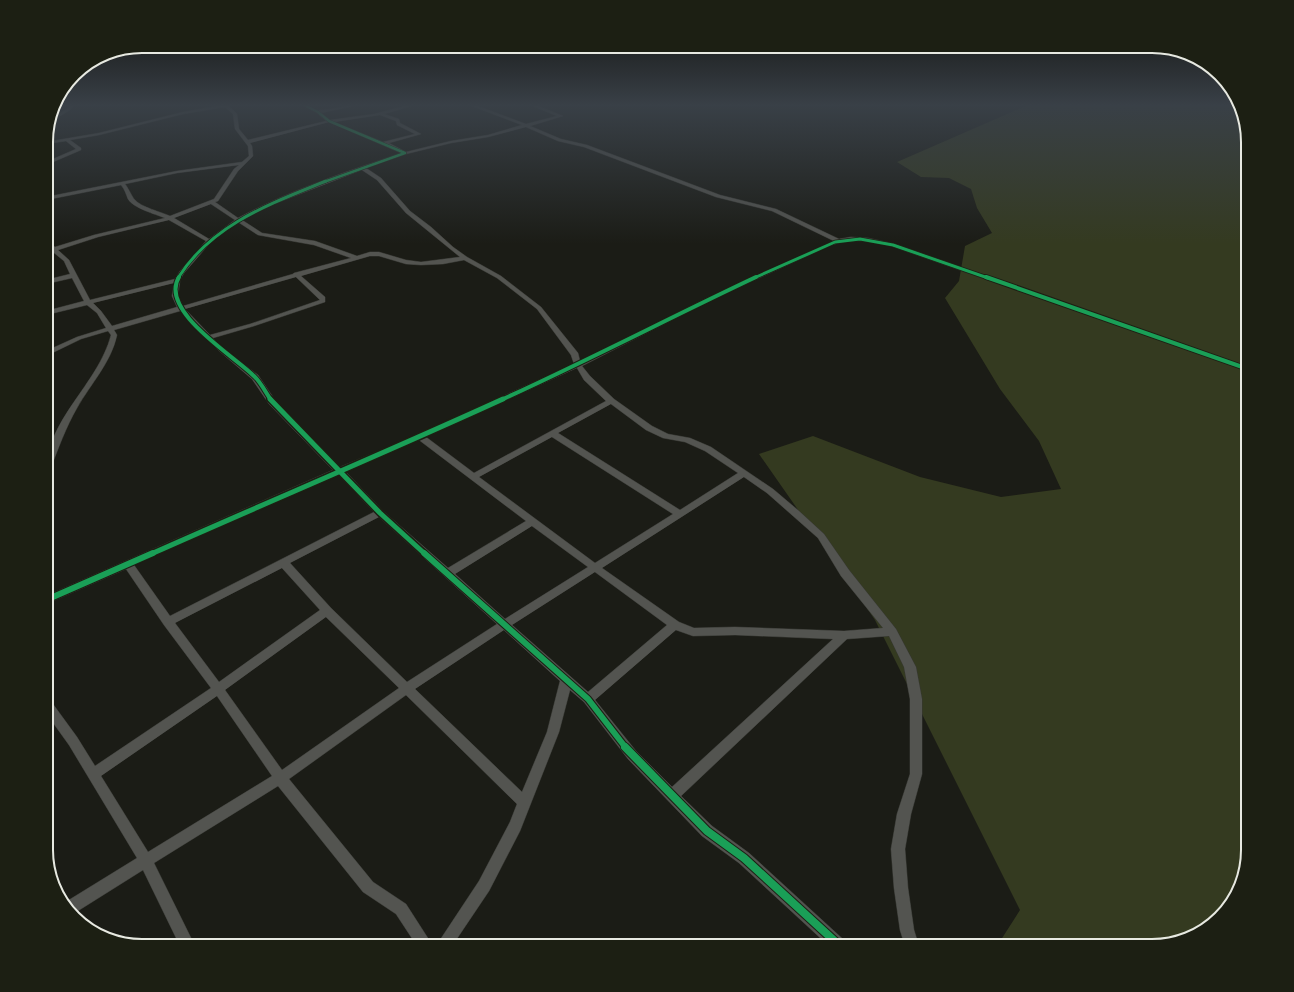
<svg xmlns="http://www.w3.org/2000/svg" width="1294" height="992" viewBox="0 0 1294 992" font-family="'Alegreya Sans',sans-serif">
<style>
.green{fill:#343a20}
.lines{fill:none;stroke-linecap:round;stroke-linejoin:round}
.minor-casing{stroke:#363732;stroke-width:1}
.minor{fill:#535450;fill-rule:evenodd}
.cycleway-far5-casing{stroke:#1c1f13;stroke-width:3.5}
.cycleway-far4-casing{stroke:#1c1f13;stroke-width:4.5}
.cycleway-far3-casing{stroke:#1c1f13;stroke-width:6}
.cycleway-far2-casing{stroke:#1c1f13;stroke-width:8}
.cycleway-far1-casing{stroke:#1c1f13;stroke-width:8}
.cycleway-casing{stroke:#1c1f13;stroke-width:10}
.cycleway-far5{stroke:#1a9f57;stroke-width:2.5}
.cycleway-far4{stroke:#1a9f57;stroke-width:3}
.cycleway-far3{stroke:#1a9f57;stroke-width:4}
.cycleway-far2{stroke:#1a9f57;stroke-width:5}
.cycleway-far1{stroke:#1a9f57;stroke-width:6}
.cycleway{stroke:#1a9f57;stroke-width:8}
.rim{fill:none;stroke:#e7e9e1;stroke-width:2}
</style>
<rect width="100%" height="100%" fill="#1b1c16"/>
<polygon class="green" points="1028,105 1239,105 1248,141 1248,851 1243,881 1228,909 1194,936 1152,946 997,946 1020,910 875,620 759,454 813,436 920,477 1001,497 1061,489 1039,441 1000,389 945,298 959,281 965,246 992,233 977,208 971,189 949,178 921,177 897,162"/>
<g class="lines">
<g class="minor-casing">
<g id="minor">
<polygon points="70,105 74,105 70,110 50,122 51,119 68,108"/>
<path d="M223,105H233L229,106L237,114L239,129L248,140L326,121L317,113L302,105C309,105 314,111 320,110C333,110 345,105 358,105L321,113L330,120L374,114L408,105H415L384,114L399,119L400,123L421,134L389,143L406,152L451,141L488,135L522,125L469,105H475L526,124L557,116L530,105H536L563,116L530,126L561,139L587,145L720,195L776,209L839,239L851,237L868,238L895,244L1248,367V371L891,246C870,240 850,238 829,246L709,301L582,366L590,376L614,399L652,426L668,434L690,438L711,447L773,489L799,511L824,534L849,570L896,629L916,667L922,699V774L911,814L905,849L908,888L914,930L919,946H905L900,930L894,888L891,849L897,814L910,774V699L904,667L889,636L847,639L681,796L712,826L749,853L845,941L847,946H829L739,863L702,836L628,759L584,702L570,690L559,732L520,831L489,891L452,946H436L479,881L510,822L517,804L406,695L289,779L373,882L406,904L433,946H417L396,914L363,892L278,786L154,863L195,946H180L143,870L73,914L64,903L137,858L69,745L46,713V698L50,700L77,737L95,766L211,688L164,625L126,569L46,604V596L333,470L269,404L252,379L218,350L180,311L114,330L117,335C111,363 91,383 77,408C66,427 58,449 50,470L46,473C46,419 98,385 111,335L108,331L81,339L46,356V351L77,337L106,328L97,313L87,305L46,315V311L84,301L72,278L46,284V280L70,274L64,261L53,252L46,254V250L50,249L46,246V241L55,247L94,235L165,218C155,214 133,208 128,199C126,194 125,190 121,185L46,200V197L177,171L242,162L249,156L248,146L235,129L233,114L225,107L183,114L99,135L70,140L81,148V150L46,165V162L76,149L66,141L46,144V142L99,133L183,112ZM380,115L396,121L397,125L415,134L383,142L334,122ZM329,122L401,153C346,172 290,190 238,218L215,202L218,201L238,171L253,156L252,146L250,143ZM526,127L558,141L584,147L716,197L772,211L834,241L705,299L580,361L578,353L541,307L501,276L467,257L453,247L431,227L410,211L381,178L366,168L406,154L451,143L488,137ZM239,165L234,169L214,199L170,216C161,212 141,207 135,200C132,197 129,189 125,184L177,173ZM362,170L377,180L406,213L460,257L421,262L406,260L379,252H370L357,256L315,241L262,233L242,220L264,208ZM211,204L235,220L209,239L174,218ZM169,220L206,241L180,271L175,279L90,300L69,260L58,250L98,237ZM238,222L258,235L314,245L351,258L294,273L293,274L183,306L178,296L180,280L184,273L211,242ZM370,256H379L406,264L421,265L443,264L464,260L497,278L537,309L571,355L574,364L417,435L340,467L275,400L258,375L222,348L213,338L254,326L325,302V297L301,276ZM296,277L320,300L250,324L210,335L185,309ZM174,283L172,296L177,307L112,326L101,311L93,303ZM577,368L584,380L606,401L474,473L426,437ZM611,404L646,430L663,438L685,442L705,451L738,473L680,510L558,433ZM552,437L673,514L595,563L479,477ZM419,440L526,521L448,568L383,511L345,471ZM338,474L374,512L170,616L134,565ZM744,477L767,493L818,538L841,576L883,628L844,631L735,627L694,628L679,622L602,568ZM379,517L497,624L407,682L331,608L290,563ZM532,526L588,567L505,619L455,574ZM282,568L320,610L219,682L175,623ZM595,572L667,625L588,692L512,625ZM326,617L399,688L282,770L225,690ZM504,630L560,681L547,732L522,792L415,689ZM676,630L693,636L735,635L833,639L672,787L636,751L595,700ZM217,696L272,776L148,852L101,776Z"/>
</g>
</g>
<use href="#minor" class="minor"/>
<g class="cycleway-far5-casing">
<polyline id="cycleway-far5" points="304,105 318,112 329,121 405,153 324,182"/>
</g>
<g class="cycleway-far4-casing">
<g id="cycleway-far4">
<path d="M178,278C212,224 270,204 326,181"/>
<polyline points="754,278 835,242 860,239 893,245 988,278"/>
</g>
</g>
<g class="cycleway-far3-casing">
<g id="cycleway-far3">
<path d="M179,277C158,311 236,357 255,377C261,383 266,393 271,400"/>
<polyline points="986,277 1248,369"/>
<path d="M501,400C587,361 671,317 756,277"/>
</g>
</g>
<g class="cycleway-far2-casing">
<g id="cycleway-far2">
<polyline points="270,399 380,513 425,554"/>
<path d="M151,554C268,502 387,452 503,399"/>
</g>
</g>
<g class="cycleway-far1-casing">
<g id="cycleway-far1">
<polyline points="424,553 588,699 626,748"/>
<polyline points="46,600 153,553"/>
</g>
</g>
<g class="cycleway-casing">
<polyline id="cycleway" points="625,747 707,831 744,858 840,946"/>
</g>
<use href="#cycleway-far5" class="cycleway-far5"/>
<use href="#cycleway-far4" class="cycleway-far4"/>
<use href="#cycleway-far3" class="cycleway-far3"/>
<use href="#cycleway-far2" class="cycleway-far2"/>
<use href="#cycleway-far1" class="cycleway-far1"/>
<use href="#cycleway" class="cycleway"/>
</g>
<linearGradient id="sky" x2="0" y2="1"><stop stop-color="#0f0f0c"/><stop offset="0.43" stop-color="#394047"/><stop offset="1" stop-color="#394047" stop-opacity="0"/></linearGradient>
<rect width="1294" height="244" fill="url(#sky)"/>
<path d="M0 0H1294V992H0ZM142 53H1152A89 89 0 0 1 1241 142V850A89 89 0 0 1 1152 939H142A89 89 0 0 1 53 850V142A89 89 0 0 1 142 53Z" fill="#1c1f13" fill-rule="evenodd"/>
<path class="rim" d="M142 53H1152A89 89 0 0 1 1241 142V850A89 89 0 0 1 1152 939H142A89 89 0 0 1 53 850V142A89 89 0 0 1 142 53Z"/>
</svg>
